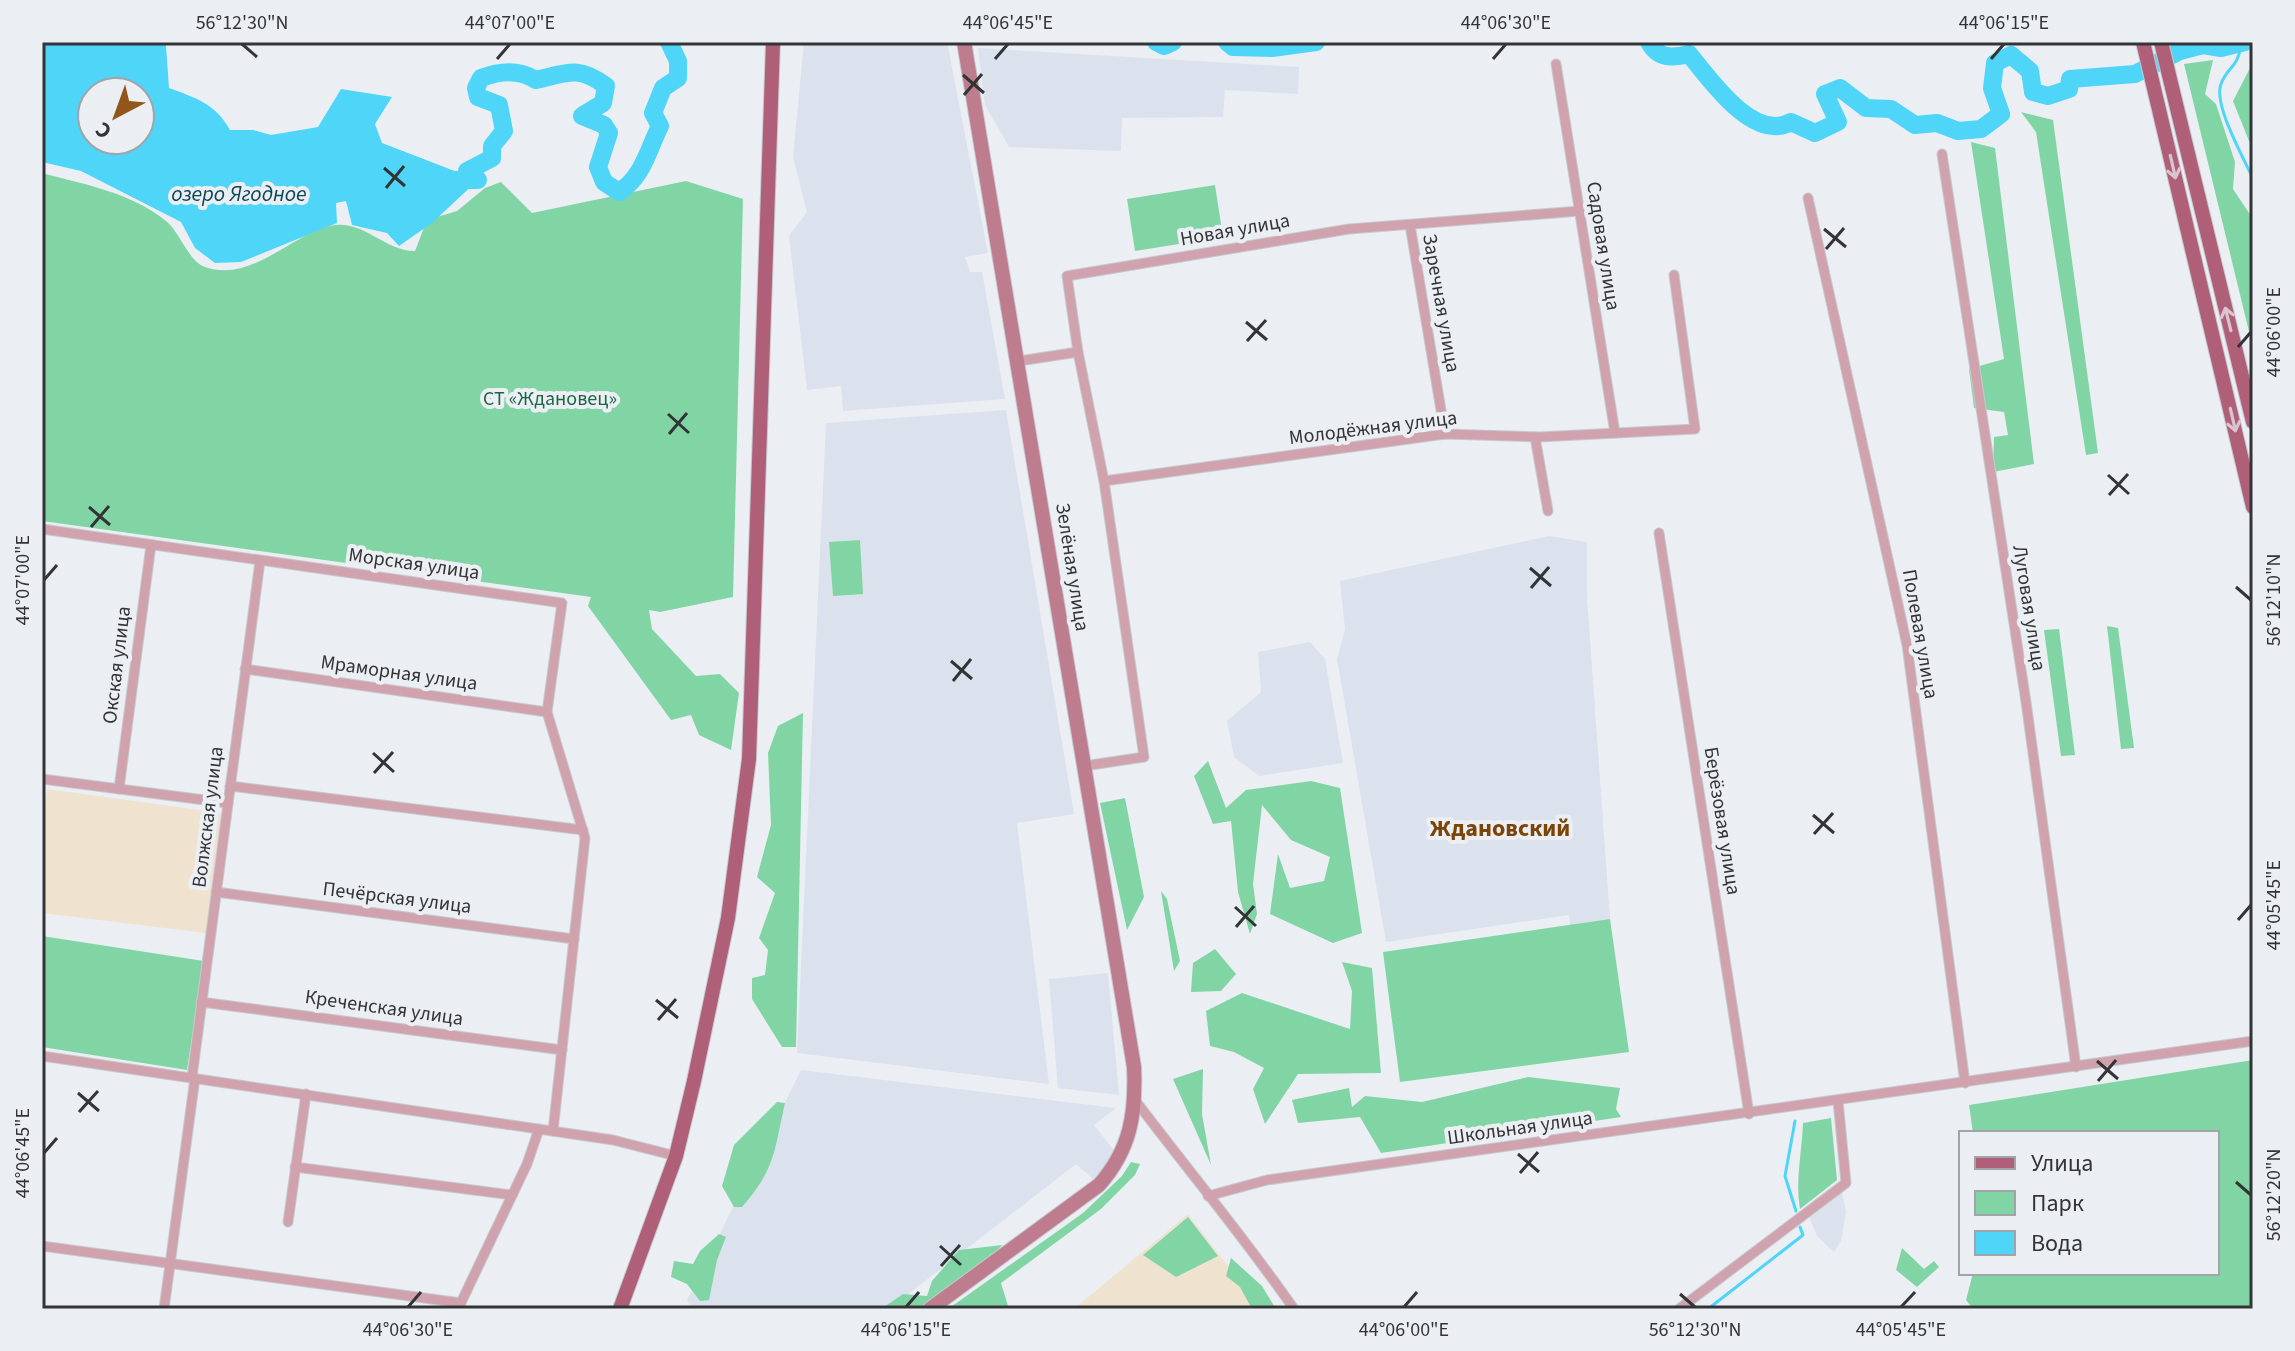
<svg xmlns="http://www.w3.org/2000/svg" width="2295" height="1351" viewBox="0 0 2295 1351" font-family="'Source Sans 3',sans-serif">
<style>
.built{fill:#dbe2ed}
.education{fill:#efe3cf}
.green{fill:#81d5a5}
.water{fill:#4ed5f8;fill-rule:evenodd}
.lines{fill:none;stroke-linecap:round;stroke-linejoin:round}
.stream{stroke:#4ed5f8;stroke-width:3}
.river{stroke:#4ed5f8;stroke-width:18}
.street-casing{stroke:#c6cace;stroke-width:11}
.secondary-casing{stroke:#c6cace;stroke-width:16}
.primary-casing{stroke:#c6cace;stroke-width:16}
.street{stroke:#d0a2ae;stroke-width:9}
.secondary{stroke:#be7c8f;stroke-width:14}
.primary{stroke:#af6078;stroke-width:14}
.oneway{stroke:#d9c4cf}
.ticks{fill:none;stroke:#323436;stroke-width:3}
.labels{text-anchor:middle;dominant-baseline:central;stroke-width:8;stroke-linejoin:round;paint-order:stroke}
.street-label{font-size:20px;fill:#323436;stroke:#ebeff4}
.park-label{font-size:20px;fill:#1d6643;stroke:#ebeff4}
.water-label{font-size:22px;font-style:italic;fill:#0b4755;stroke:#ebeff4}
.quarter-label{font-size:24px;font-weight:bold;fill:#7b4409;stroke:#ebeff4}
.neatline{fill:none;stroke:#323436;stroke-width:3}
.ticks-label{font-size:20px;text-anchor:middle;fill:#323436}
</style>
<rect width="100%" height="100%" fill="#ebeff4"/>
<g class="built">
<polygon points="804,42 947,42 988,253 965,257 970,272 982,272 1005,399 843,411 841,386 807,390 789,236 807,212 793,157"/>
<polygon points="978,48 1299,67 1298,94 1225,90 1223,117 1122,118 1121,151 1009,147 985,105"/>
<polygon points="1006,410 1074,814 1017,823 1049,1084 797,1053 826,423"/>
<polygon points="1549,536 1587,542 1587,597 1610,919 1570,925 1569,915 1386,942 1337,659 1345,630 1340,581"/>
<polygon points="1310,642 1325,659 1343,763 1259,776 1234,757 1227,721 1261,692 1258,652"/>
<polygon points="1108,973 1119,1095 1058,1088 1049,979"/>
<polygon points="801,1070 1116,1108 1094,1125 1117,1154 1093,1179 1076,1164 889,1309 693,1309 687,1300"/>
<polygon points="1842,1192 1846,1212 1841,1241 1834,1252 1817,1236 1809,1216"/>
</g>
<g class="education">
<polygon points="47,789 222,813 206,933 42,913 42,826"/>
<polygon points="1188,1214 1261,1309 1074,1309"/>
</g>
<g class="green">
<polygon points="2253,42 2253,151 2233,101 2250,68"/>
<polygon points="2213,60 2205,94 2216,104 2235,162 2233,189 2253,219 2253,348 2184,64"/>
<polygon points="2021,112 2053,120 2098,453 2086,455 2036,132"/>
<polygon points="1971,142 1995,148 2034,464 1993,472 1994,437 2008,435 2004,412 1974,408 1969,369 2004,359"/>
<path d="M42,173C86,185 130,192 166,221C180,232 188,261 205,267C251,283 289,236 330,226C362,218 384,251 415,251L427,220L457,211L485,188L501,182L532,213L686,181L743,199L733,597L660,612L649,610L652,629L696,676L720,674L739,693L731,750L699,735L691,715L671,720L588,606L591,597L42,521Z"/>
<polygon points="1215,185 1223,237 1135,251 1127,199"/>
<polygon points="860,540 863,594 833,596 829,542"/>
<polygon points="2107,626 2118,628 2134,748 2121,749"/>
<polygon points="2059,629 2075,755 2061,756 2044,630"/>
<polygon points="803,713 796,1047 782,1047 752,999 752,978 765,975 768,950 759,938 775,893 757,877 771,825 768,753 778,726"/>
<polygon points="1208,761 1226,808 1246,790 1311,781 1340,788 1362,933 1333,943 1270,914 1278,854 1290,888 1324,881 1330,857 1291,840 1262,805 1253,884 1257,914 1250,934 1238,892 1231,821 1213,824 1194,776"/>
<polygon points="1125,798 1144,897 1127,930 1100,803"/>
<polygon points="1161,891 1167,899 1180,961 1174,971"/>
<polygon points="1610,919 1629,1052 1400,1082 1383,952"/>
<polygon points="42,936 204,961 187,1070 42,1047"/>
<polygon points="1215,949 1236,974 1221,991 1191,992 1193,963"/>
<polygon points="1342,962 1372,968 1381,1073 1298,1074 1265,1124 1253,1089 1264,1068 1234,1052 1210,1046 1206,1011 1242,993 1350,1029 1352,991"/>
<polygon points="2253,1060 2253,1309 1973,1309 1966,1300 1973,1273 2217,1273 2217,1133 1973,1133 1969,1105"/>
<polygon points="1203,1069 1202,1114 1211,1165 1173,1079"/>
<polygon points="1528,1077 1620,1088 1616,1109 1621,1117 1381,1153 1360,1117 1298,1123 1292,1100 1349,1088 1352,1107 1365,1096 1422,1102"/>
<path d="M777,1102L785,1103C774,1151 776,1168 742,1207H734L722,1186L734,1145Z"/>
<path d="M1831,1118L1837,1180L1800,1209C1795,1180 1802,1153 1803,1123Z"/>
<polygon points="1131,1162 1140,1164 1135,1175 1101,1209 1001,1283 1009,1309 948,1309 1083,1213 1122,1176"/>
<polygon points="1188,1217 1218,1256 1176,1277 1143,1255"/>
<polygon points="719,1234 726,1237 717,1260 709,1300 700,1301 687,1284 671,1277 674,1261 693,1264 700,1251"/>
<polygon points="1002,1245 982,1267 923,1309 881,1309 903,1294 927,1296 932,1281 959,1250"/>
<polygon points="1902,1248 1924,1269 1934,1261 1939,1267 1917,1287 1896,1270"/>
<polygon points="1231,1258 1262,1286 1276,1309 1252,1309 1240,1287 1226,1276"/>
</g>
<path class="water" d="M42,42H163L166,46L169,88C196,98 216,104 230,130H253L271,135L318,127L341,89L392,97L375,124L382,143L478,180L432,223L399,246L387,233L352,225L346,201L336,203L337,223L241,262L215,263L195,248L181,222L81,171L42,162ZM92,92H140V140H92Z"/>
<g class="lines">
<g class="stream">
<path d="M2241,46C2237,69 2227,67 2221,84C2213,105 2244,158 2253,179"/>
<polyline points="1795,1121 1785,1176 1796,1211"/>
<polyline points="1708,1309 1803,1235 1800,1227"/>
</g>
<g class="river">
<polyline points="1156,42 1164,46 1173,42"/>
<polyline points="1227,42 1233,47 1272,48 1316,42"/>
<path d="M1649,42C1658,59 1672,58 1689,54C1709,78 1753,143 1791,122L1815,133L1838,122L1825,94L1840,88L1866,108L1891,109L1915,125L1937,123L1958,131L1981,129L2001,114L1992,88L1995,63L2011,55L2030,71L2033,92L2048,96L2069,89L2070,79L2135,74L2180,51L2203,45L2221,48L2245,42"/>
<path d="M455,180H478L467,171L492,158V146L504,131L499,105L478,97L476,88L481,78C500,71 518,69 536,80C567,73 578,65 606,86L603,103L582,116L604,125L609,133L598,167L604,182L619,192C643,177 648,150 660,126L653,113L663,88L678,78V61L669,42"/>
</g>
<g class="street-casing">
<g id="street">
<polyline points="1556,64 1615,433"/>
<polyline points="1942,154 2026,702 2076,1067"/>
<polyline points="1808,198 1907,645 1965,1083"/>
<polyline points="1410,225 1445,434"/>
<polyline points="1078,352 1067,276 1349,229 1580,211"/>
<polyline points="1019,361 1078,352 1104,481 1144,757 1084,766"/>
<polyline points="1535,437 1548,511"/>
<polyline points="1104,481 1445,434 1539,437 1695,429 1674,275"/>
<polyline points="42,529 562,603 547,712 585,838 553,1131"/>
<polyline points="1659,533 1749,1114"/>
<polyline points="245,669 547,712"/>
<polyline points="42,779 228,803"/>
<polyline points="230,786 583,830"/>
<polyline points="119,789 151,545"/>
<polyline points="216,892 574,939"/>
<polyline points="201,1002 562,1050"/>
<polyline points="42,1056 613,1140 676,1156"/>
<polyline points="192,1077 260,561"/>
<path d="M1135,1100C1188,1170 1244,1237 1294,1309"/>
<polyline points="295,1167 512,1195"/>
<polyline points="1208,1196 1267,1180 2253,1041"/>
<polyline points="288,1222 306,1094"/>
<polyline points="42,1246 461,1303"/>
<polyline points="164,1309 195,1078"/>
<polyline points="458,1309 527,1164 539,1129"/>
<polyline points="1679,1309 1846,1183 1838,1101"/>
</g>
</g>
<g class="secondary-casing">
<path id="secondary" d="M930,1309L1099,1185C1131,1149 1136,1113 1134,1067L964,42"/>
</g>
<g class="primary-casing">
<g id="primary">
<polyline points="2143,42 2253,507"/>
<polyline points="2161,42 2253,422"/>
<polyline points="620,1309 676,1156 694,1081 728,918 749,759 773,42"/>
</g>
</g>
<use href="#street" class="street"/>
<use href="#secondary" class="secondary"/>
<use href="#primary" class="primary"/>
</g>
<defs><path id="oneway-shaft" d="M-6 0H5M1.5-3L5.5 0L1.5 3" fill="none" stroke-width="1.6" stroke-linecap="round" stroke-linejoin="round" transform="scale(2)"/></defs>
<g class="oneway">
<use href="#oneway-shaft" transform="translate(2173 167) rotate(77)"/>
<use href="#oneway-shaft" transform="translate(2228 319) rotate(-104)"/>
<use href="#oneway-shaft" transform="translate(2233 420) rotate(77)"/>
</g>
<path class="ticks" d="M242,44L257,57M497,59L510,44M995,59L1008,44M1493,59L1506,44M1991,59L2004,44M963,75L984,93M964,95L982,74M384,168L405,186M386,188L404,166M1824,229L1846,247M1826,249L1844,228M1246,322L1267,340M1247,341L1266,320M2238,347L2251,332M668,414L689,433M669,434L687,413M2108,475L2129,494M2109,495L2128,474M89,507L110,525M91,527L109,506M1530,568L1551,586M44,580L57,565M2236,587L2251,600M1531,588L1549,567M951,661L972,679M953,681L971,659M373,753L394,772M374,773L393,752M1813,815L1834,833M1814,834L1833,813M1235,907L1256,926M2238,920L2251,905M1236,927L1254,906M656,1000L678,1018M658,1020L676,999M2097,1061L2118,1079M2098,1081L2116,1060M78,1093L99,1111M79,1112L98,1091M44,1153L57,1138M1518,1154L1539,1172M1520,1173L1538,1152M2236,1182L2251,1195M940,1246L961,1265M941,1266L960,1245M1680,1294L1695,1307M408,1307L421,1292M906,1307L919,1292M1404,1307L1417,1292M1901,1307L1915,1292"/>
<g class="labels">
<g class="street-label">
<text transform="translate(1235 230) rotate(-10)">Новая улица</text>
<text transform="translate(1603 246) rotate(81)">Садовая улица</text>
<text transform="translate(1441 303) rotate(80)">Заречная улица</text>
<text transform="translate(1373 428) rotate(-7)">Молодёжная улица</text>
<text transform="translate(414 564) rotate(8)">Морская улица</text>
<text transform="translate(1072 567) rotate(81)">Зелёная улица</text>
<text transform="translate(2029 608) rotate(81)">Луговая улица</text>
<text transform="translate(1920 634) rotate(80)">Полевая улица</text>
<text transform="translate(117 665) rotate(-83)">Окская улица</text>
<text transform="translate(399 673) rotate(8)">Мраморная улица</text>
<text transform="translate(208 817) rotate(-83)">Волжская улица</text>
<text transform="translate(1722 821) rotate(81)">Берёзовая улица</text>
<text transform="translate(397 898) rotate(7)">Печёрская улица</text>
<text transform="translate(384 1008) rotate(8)">Креченская улица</text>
<text transform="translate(1520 1128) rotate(-8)">Школьная улица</text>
</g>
<g class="park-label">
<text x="550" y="399">СТ «Ждановец»</text>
</g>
<g class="water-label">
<text x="239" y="194">озеро Ягодное</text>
</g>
<g class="quarter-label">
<text x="1500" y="828">Ждановский</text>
</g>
</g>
<rect width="2295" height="1351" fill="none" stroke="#ebeff4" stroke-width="88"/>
<rect x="1959" y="1131" width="260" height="144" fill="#ebeff4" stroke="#a1a4a8" stroke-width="2"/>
<rect x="1975" y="1157" width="40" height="12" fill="#af6078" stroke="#a1a4a8" stroke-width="2"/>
<text x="2031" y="1171" font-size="24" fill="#323436">Улица</text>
<rect x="1975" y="1191" width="40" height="24" fill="#81d5a5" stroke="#a1a4a8" stroke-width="2"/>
<text x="2031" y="1211" font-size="24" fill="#323436">Парк</text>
<rect x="1975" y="1231" width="40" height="24" fill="#4ed5f8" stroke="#a1a4a8" stroke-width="2"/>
<text x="2031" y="1251" font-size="24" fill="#323436">Вода</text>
<g transform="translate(116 116) rotate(221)"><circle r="38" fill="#ebeff4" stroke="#a1a4a8" stroke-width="2"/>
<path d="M0-6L14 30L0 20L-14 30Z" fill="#93561a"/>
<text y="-12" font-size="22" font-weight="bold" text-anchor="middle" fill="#323436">С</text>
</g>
<rect x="44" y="44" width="2207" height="1263" class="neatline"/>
<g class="ticks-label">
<text x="242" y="29">56°12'30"N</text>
<text x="510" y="29">44°07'00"E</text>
<text x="1008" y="29">44°06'45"E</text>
<text x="1506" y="29">44°06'30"E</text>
<text x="2004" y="29">44°06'15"E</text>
<text transform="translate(2273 332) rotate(-90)" y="7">44°06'00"E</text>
<text transform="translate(22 580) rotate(-90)" y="7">44°07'00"E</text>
<text transform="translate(2273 600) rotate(-90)" y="7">56°12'10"N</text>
<text transform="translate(2273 905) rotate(-90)" y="7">44°05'45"E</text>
<text transform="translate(22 1153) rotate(-90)" y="7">44°06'45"E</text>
<text transform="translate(2273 1195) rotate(-90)" y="7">56°12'20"N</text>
<text x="408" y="1336">44°06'30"E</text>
<text x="906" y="1336">44°06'15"E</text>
<text x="1404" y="1336">44°06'00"E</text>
<text x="1695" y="1336">56°12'30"N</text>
<text x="1901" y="1336">44°05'45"E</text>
</g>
</svg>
